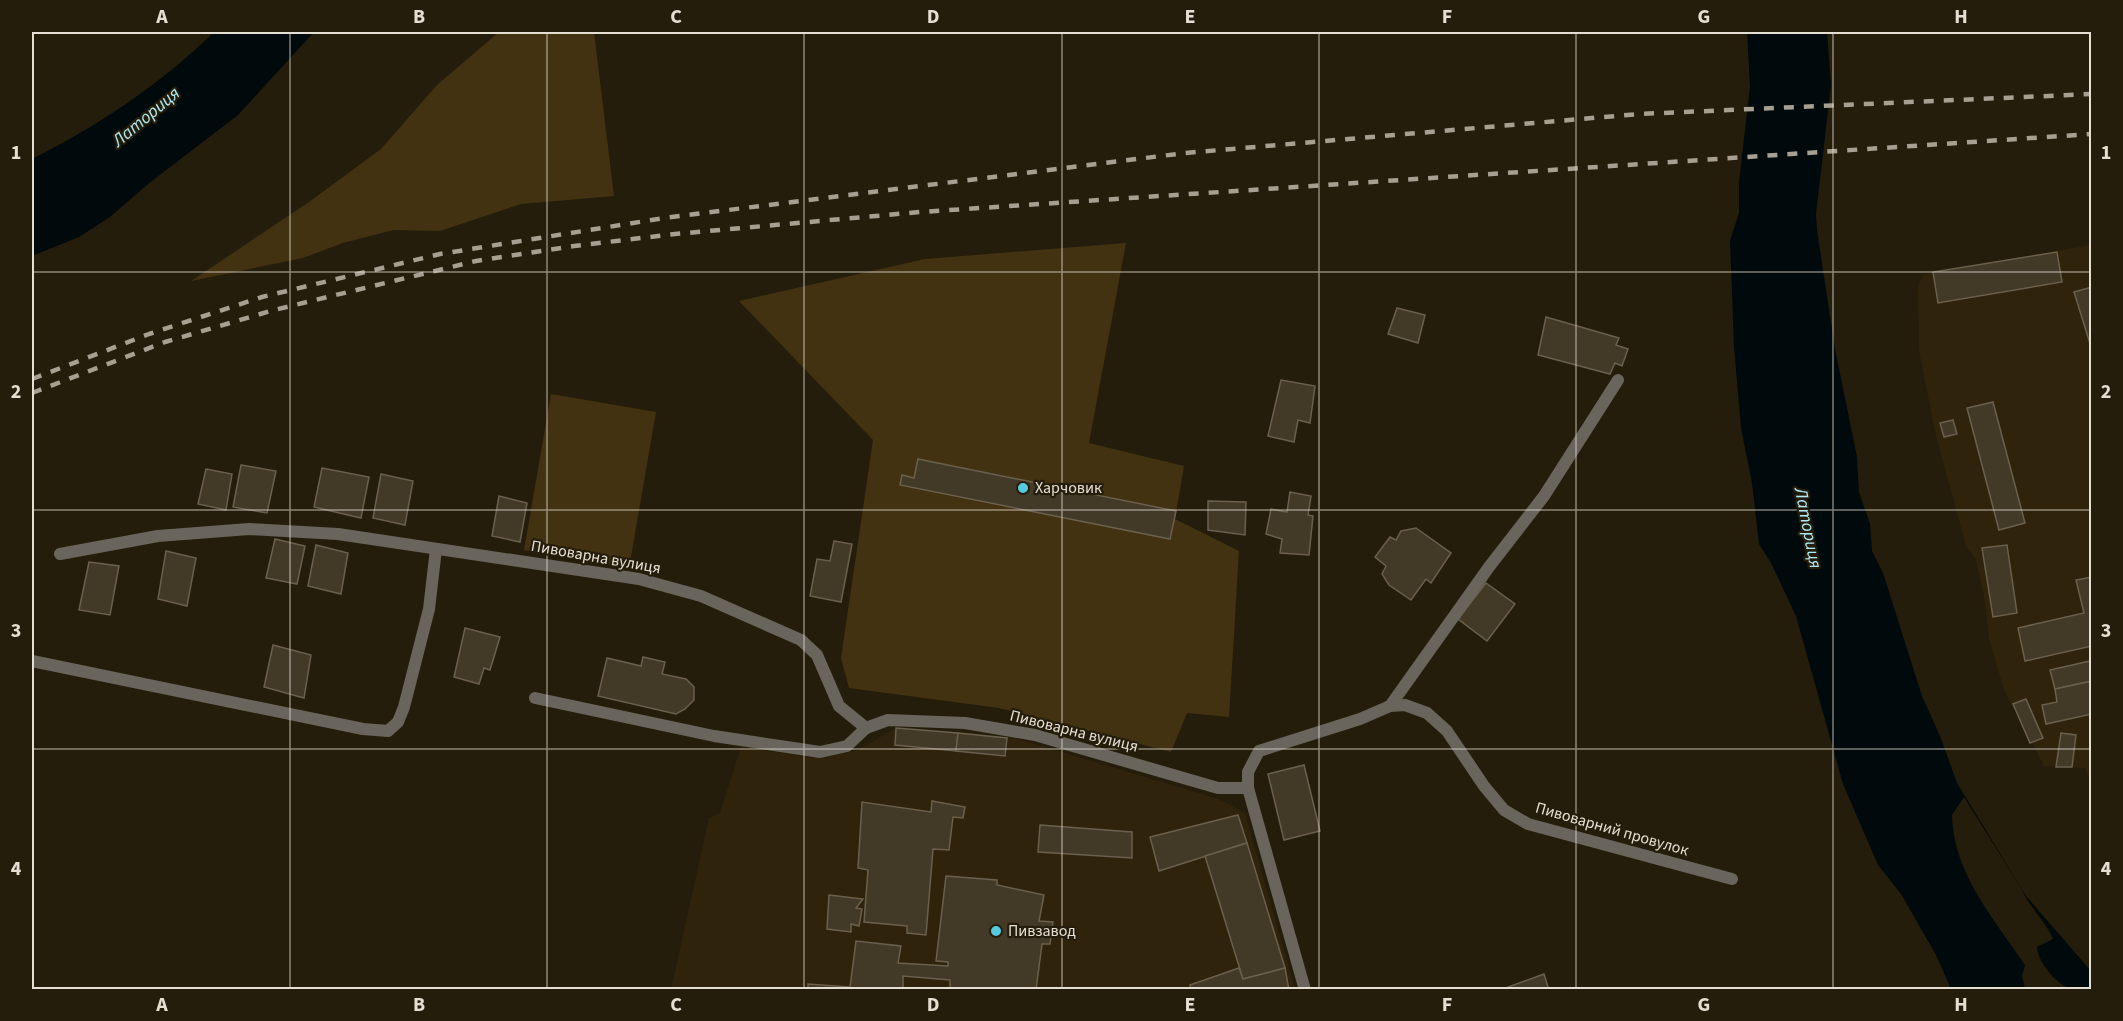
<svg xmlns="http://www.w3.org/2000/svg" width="2123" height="1021" viewBox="0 0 2123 1021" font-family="'Source Sans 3',sans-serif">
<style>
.built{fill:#2f230b}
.green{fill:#423211}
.water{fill:#00090c}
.building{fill:#423927;stroke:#6a604d;stroke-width:1.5}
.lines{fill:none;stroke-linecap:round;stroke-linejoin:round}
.minor{stroke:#69655c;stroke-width:12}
.rail{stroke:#a69f92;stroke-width:4.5;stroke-dasharray:10 10;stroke-linecap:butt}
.grid{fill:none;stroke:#e4ded3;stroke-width:1.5;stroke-opacity:0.55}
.poi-dot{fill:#55cadf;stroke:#251d0b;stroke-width:2}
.labels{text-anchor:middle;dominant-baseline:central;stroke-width:4.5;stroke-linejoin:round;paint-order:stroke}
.poi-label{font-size:16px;fill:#e4ded3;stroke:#251d0b;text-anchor:start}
.street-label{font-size:16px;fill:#e4ded3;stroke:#251d0b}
.water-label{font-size:18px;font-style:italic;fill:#aeebf7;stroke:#251d0b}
.neatline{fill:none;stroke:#e4ded3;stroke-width:2}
.grid-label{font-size:20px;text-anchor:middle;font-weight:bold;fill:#e4ded3}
</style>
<rect width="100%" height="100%" fill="#251d0b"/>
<g class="built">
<polygon points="2091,245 2091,783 2085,768 2044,766 2004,690 1989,638 1984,596 1976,559 1966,546 1936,436 1919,351 1918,286 1923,275 1933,272"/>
<polygon points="896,728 1018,739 1219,799 1245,813 1295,989 671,990 709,818 720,813 741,747 813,758 856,751"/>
</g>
<g class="green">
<polygon points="499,32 594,32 614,196 521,204 440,231 393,230 343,243 303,258 191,281 309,202 381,149 437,85"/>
<polygon points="1126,243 1089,443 1184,466 1175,519 1239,551 1229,717 1187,713 1171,752 999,708 849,688 841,658 873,440 739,301 925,259"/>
<polygon points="551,394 656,412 629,568 524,550"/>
</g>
<g class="water">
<path d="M214,32H314L238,115L148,184L110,217L79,237L32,256V159C98,126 161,84 214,32Z"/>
<path d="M1747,32H1827L1831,85L1816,214L1817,230L1835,349L1857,457L1859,492L1870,524L1872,551L1883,573L1922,696L1940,736L1957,783L2026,896L2091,971V989C2084,990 2074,991 2068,988C2054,981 2038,962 2037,947L2053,939C2045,920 2029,907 2021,888L1964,797L1952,815C1953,873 1994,919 2025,965L2022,976L2025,989H1951L1936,955L1901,894L1878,865L1843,784L1796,616L1771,563L1759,544L1752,483L1741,428L1734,346L1730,240L1739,213V182L1750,87Z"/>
</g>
<g class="building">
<polygon points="2057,252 2062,282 1938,303 1933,272"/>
<polygon points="2092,287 2092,350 2074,292"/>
<polygon points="1397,308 1425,315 1418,343 1388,334"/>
<polygon points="1546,317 1619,338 1616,345 1628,349 1622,366 1615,363 1610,374 1538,355"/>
<polygon points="1281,380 1315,386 1310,423 1298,420 1294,442 1268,436"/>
<polygon points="1993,402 2025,523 1999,530 1967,408"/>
<polygon points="1953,420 1957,434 1944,437 1940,423"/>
<polygon points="918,459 1176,511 1170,539 900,485 902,475 914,478"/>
<polygon points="241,465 276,471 267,513 233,507"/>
<polygon points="322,468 369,477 361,518 314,507"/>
<polygon points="206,469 232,474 226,510 198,504"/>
<polygon points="381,474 413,481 405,525 373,518"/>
<polygon points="1290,492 1311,496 1308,515 1313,516 1309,555 1280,553 1282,539 1266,534 1271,509 1287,512"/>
<polygon points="499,496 527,503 520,542 492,536"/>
<polygon points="1208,501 1246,502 1245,535 1208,530"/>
<polygon points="1416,528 1451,553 1431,583 1426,579 1411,600 1389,585 1382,574 1386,566 1375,557 1390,537 1396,540 1401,531"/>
<polygon points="275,539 305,546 297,584 266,578"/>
<polygon points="834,541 852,544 841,602 810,596 817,559 830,561"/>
<polygon points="316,545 348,553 341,594 308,586"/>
<polygon points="2007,545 2017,613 1993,617 1982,548"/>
<polygon points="166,551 196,558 187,606 158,599"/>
<polygon points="89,562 119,566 110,615 79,610"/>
<polygon points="2092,577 2092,646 2025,661 2018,628 2084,613 2076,580"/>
<polygon points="1486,583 1515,604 1487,641 1458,619"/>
<polygon points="465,628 500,637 490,670 484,668 479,684 454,677"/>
<polygon points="273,645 311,655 304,698 264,687"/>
<polygon points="643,657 665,662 662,674 686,679 694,687 694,700 685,709 676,714 598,696 607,658 641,666"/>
<polygon points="2090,661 2092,681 2055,689 2050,670"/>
<polygon points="2092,681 2092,714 2046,724 2042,705 2057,702 2055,689"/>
<polygon points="2026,699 2043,738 2030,743 2013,704"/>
<polygon points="896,728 958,733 956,751 895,745"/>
<polygon points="958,733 1007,738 1005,756 956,751"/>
<polygon points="2061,733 2076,735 2072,767 2056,767"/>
<polygon points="1304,765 1320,831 1284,840 1268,774"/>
<polygon points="932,801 965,807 963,818 953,817 949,850 933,849 926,935 907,933 907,926 864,922 868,870 858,868 862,802 931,812"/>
<polygon points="1238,815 1247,843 1159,871 1150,837"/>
<polygon points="1040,825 1132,832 1132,858 1038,852"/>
<polygon points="1247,843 1285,968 1243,979 1205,856"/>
<polygon points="946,876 997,880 997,885 1044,895 1039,921 1053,922 1050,944 1042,944 1036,990 950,990 950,980 903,976 903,990 808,990 808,984 850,987 856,941 901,946 898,963 948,966 948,962 936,961"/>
<polygon points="829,895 863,899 856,908 862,909 859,926 851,924 851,932 827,929"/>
<polygon points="1239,968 1243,979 1285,968 1289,990 1191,990 1190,985"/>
<polygon points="1544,974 1549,990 1500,990"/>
</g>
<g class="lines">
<g class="minor">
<polyline points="60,554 158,536 249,529 338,534 639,579 701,596 801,640 817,655 839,706 866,728 888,720 965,723 1035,735 1218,788 1248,788"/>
<polyline points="32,661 363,729 388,731 398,722 404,707 429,609 436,549"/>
<polyline points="535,698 714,736 820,752 847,746 866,728"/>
<polyline points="1390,706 1489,567 1544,496 1618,380"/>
<polyline points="1305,990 1248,788 1248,772 1259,751 1360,719 1390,706 1405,705 1427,713 1447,731 1484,786 1504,810 1528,824 1732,879"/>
</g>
<g class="rail">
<polyline points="32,379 149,334 262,297 440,254 664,218 1185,153 1639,114 2092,94"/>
<polyline points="32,393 165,342 274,310 476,261 574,246 675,234 920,212 2092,134"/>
</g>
</g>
<path class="grid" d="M290,32V990M547,32V990M804,32V990M1062,32V990M1319,32V990M1576,32V990M1833,32V990M32,272H2092M32,510H2092M32,749H2092"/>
<g class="poi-dot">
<circle cx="1023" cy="488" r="6"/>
<circle cx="996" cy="931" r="6"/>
</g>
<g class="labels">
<g class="poi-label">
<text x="1035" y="488">Харчовик</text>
<text x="1008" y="931">Пивзавод</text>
</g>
<g class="street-label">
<text transform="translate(596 557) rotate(10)">Пивоварна вулиця</text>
<text transform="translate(1074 731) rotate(14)">Пивоварна вулиця</text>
<text transform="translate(1612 829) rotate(16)">Пивоварний провулок</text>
</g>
<g class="water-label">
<text transform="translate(146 117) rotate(-40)">Латориця</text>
<text transform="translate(1808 528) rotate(79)">Латориця</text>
</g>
</g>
<rect width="2123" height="1021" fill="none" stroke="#251d0b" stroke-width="66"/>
<rect x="33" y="33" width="2057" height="955" class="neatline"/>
<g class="grid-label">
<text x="162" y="23">A</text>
<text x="419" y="23">B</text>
<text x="676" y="23">C</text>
<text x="933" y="23">D</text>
<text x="1190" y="23">E</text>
<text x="1447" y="23">F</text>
<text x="1704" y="23">G</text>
<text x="1961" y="23">H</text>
<text x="16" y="159">1</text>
<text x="2106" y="159">1</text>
<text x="16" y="398">2</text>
<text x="2106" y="398">2</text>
<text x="16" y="637">3</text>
<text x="2106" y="637">3</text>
<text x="16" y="875">4</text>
<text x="2106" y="875">4</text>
<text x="162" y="1011">A</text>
<text x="419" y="1011">B</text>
<text x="676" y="1011">C</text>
<text x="933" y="1011">D</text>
<text x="1190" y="1011">E</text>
<text x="1447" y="1011">F</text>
<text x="1704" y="1011">G</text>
<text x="1961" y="1011">H</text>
</g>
</svg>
